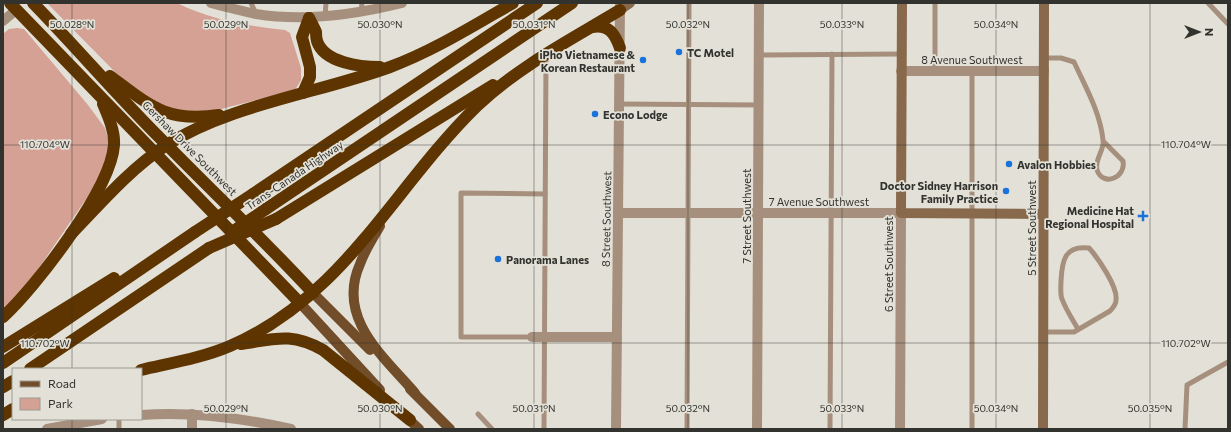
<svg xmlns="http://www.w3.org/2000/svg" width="1231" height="432" viewBox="0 0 1231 432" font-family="Commissioner,sans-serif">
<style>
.green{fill:#d5a195}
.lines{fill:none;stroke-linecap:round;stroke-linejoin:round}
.path{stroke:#a9a8a0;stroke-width:1.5;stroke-dasharray:2 3;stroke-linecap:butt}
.lane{stroke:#a6907d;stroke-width:5}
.street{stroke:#a6907d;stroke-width:10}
.secondary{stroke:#88694c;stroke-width:10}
.primary{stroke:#724d29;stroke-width:10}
.highway{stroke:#5e3500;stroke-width:12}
.highway-bridge{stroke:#5e3500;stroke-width:12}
.ticks{fill:none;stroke:#32322e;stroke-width:1;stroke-opacity:0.45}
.poi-dot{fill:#1a72db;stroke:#e3e1d7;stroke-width:1.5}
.labels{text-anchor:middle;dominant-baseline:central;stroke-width:3.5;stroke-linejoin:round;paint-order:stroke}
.poi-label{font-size:11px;font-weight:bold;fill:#32322e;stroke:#e3e1d7;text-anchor:start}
.street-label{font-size:11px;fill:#32322e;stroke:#e3e1d7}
.ticks-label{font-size:10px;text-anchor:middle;fill:#32322e;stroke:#e3e1d7;stroke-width:3.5;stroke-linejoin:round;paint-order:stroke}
</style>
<rect width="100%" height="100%" fill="#e3e1d7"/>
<g class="green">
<path d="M47,3H177C211,20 248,26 285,30L290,33L301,68V80L295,90L202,114L159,108L117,74Z"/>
<polygon points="17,28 24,29 88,105 105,128 109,143 109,154 97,183 30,281 3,311 3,34 9,29"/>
</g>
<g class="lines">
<polyline class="path" points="170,124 169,128 171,131"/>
<g class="lane">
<polyline points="251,3 256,14"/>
<polyline points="935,3 935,71"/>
<polyline points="1208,3 1228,24"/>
<polyline points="361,12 362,3"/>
<polyline points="325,17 326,3"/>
<polyline points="759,55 901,54"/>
<path d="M1044,58H1061L1074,62C1086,88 1100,112 1103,140C1105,150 1094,159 1097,170C1103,187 1126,178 1123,161L1104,142"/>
<polyline points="619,104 759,105"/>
<path d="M1042,332H1074L1110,311C1113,308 1116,305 1116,300C1118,287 1098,258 1089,248C1065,245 1062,260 1061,281C1061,286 1060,294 1062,299C1066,310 1073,320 1078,329"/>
<polyline points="532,337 461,337 461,193 545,194"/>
<polyline points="478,414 492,429"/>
<polyline points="119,429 119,419"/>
<polyline points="544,429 546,55"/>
<polyline points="687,429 689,3"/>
<polyline points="830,429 832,54"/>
<polyline points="972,429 972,71"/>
<polyline points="1185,429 1187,385 1228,362"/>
</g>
<g class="street">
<path d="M211,3C226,7 241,11 256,14C305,22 354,15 402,3"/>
<polyline points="3,21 16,10"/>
<polyline points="901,71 1044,71"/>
<polyline points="618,213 901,213 900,429"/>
<polyline points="532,337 617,337"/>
<path d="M141,415C192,411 242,418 291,429"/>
<polyline points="47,429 102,419"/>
<polyline points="192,429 192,414"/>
<polyline points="616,429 620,3"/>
<polyline points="757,429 759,3"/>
</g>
<g class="secondary">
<polyline points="902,3 901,213 1043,214"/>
<polyline points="620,10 630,3"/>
<polyline points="1043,429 1044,3"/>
</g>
<g class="primary">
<path d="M380,226C373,238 365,250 360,264C336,318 383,356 415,393"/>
<polyline points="313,293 370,350"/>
<polyline points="300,303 380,390"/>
<polyline points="410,389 450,429"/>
<polyline points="405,416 419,429"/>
</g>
<g class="highway">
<polyline points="10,3 300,303"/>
<path d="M33,3C78,49 120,99 166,144C215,194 266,242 313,293"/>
<path d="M309,18C311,22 314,27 316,32C316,35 316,38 317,41C324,63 361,67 380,67"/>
<path d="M592,27C609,24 615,34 620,48"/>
<path d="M110,76C149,105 166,123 219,115"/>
<polyline points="303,93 310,77 310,67 302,37 309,18"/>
<polyline points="253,194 537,3"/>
<polyline points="266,209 572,3"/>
<polyline points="276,219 493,85"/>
<path d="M71,234C101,203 129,170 165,146C228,105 319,93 390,67C433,51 473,26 513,3"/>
<path d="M3,317C36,287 111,189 114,145C115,131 108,116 103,104"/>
<path d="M241,344C275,339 291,332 323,350L410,420"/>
<polyline points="3,347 114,278"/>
<polyline points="3,363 195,232"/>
<polyline points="30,369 209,248"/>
<path d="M141,370C171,363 202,358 230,346C344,297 393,188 477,106C519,66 572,39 620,10"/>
<polyline points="3,387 13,381"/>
<polyline points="3,415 13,409"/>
</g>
<g class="highway-bridge">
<polyline points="195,232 253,194"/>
<polyline points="232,232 266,209"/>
<polyline points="209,248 276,219"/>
</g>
</g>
<path class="ticks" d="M72,3V369M226,3V429M380,3V429M534,3V429M688,3V429M842,3V429M996,3V429M1150,3V429M3,145H1228M3,343H1228M72,419V429"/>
<g class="poi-dot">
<circle cx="679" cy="52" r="4"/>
<circle cx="643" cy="60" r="4"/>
<circle cx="595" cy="114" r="4"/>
<circle cx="1009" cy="164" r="4"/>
<circle cx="1006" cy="191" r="4"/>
<path d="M1141 210h4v4h4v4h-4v4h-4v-4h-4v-4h4z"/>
<circle cx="498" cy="259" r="4"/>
</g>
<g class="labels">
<g class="poi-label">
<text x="687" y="52">TC Motel</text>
<text x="635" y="54" text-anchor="end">iPho Vietnamese &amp;<tspan x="635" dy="13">Korean Restaurant</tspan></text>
<text x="603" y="114">Econo Lodge</text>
<text x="1017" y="164">Avalon Hobbies</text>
<text x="998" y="185" text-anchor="end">Doctor Sidney Harrison<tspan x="998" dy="13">Family Practice</tspan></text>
<text x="1134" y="210" text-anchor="end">Medicine Hat<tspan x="1134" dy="13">Regional Hospital</tspan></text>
<text x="506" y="259">Panorama Lanes</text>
</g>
<g class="street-label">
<text x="972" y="59">8 Avenue Southwest</text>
<text transform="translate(190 148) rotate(45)">Gershaw Drive Southwest</text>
<text transform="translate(294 175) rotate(-34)">Trans-Canada Highway</text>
<text x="819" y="201">7 Avenue Southwest</text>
<text transform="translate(746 216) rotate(-90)">7 Street Southwest</text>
<text transform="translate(606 219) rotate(-89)">8 Street Southwest</text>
<text transform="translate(1031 228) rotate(-90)">5 Street Southwest</text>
<text transform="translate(888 264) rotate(-90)">6 Street Southwest</text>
</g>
</g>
<g class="ticks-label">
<text x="72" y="28">50.028°N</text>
<text x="226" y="28">50.029°N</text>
<text x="380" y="28">50.030°N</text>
<text x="534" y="28">50.031°N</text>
<text x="688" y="28">50.032°N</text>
<text x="842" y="28">50.033°N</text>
<text x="996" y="28">50.034°N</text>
<text x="1186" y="148">110.704°W</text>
<text x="45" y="148">110.704°W</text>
<text x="1186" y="347">110.702°W</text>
<text x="45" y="347">110.702°W</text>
<text x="226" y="412">50.029°N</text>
<text x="380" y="412">50.030°N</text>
<text x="534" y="412">50.031°N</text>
<text x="688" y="412">50.032°N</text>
<text x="842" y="412">50.033°N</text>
<text x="996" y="412">50.034°N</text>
<text x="1150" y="412">50.035°N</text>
</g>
<rect width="1231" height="432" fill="none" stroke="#32322e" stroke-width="8"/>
<rect x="12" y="368" width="130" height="52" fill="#e3e1d7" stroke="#9c9b93"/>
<rect x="20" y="381" width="20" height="6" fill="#724d29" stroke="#9c9b93"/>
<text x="48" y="388" font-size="12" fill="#32322e">Road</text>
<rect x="20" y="398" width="20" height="12" fill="#d5a195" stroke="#9c9b93"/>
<text x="48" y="408" font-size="12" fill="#32322e">Park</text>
<g transform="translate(1199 32) rotate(90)" stroke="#e3e1d7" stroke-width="3" paint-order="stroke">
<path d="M0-3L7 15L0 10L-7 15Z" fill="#32322e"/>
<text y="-6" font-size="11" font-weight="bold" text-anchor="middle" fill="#32322e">N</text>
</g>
</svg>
